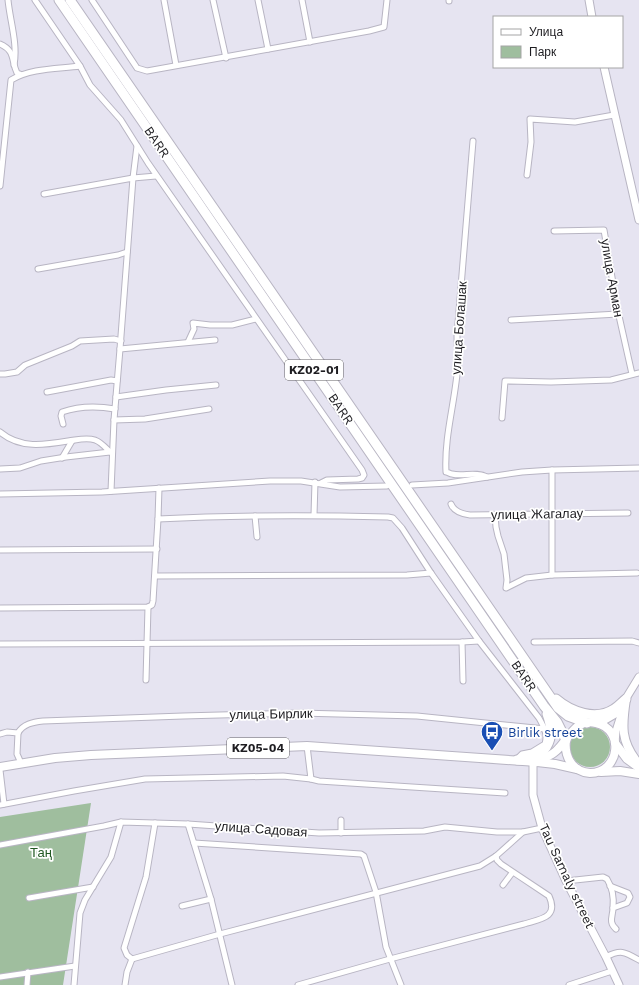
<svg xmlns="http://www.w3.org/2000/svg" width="639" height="985" viewBox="0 0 639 985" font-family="'Work Sans',sans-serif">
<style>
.green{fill:#9fbe9e}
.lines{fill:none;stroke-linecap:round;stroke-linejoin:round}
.street-casing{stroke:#b8b5c3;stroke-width:7}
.secondary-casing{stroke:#b8b5c3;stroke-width:9}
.primary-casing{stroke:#b8b5c3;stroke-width:10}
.highway-casing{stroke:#b8b5c3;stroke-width:11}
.street{stroke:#fff;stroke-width:5}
.secondary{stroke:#fff;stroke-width:7}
.primary{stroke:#fff;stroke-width:8}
.highway{stroke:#fff;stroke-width:9}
.labels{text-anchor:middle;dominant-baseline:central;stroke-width:3.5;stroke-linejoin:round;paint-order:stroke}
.shield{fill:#fff;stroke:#626164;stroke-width:1}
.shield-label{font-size:12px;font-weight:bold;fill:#1e1d21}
.street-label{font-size:13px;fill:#1e1d21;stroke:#fff}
.transit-label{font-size:13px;fill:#164399;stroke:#fff;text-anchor:start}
.park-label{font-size:13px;fill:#215923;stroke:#fff}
</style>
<rect width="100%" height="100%" fill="#e6e4f1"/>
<g class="green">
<circle cx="590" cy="747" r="20"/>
<polygon points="91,803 63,985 0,985 0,817"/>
</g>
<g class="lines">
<g class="street-casing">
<g id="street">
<path d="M8,0C10,21 18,44 14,65"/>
<polyline points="35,0 80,66 90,85 121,120 148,163 362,470 364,475 362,478 358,479 327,480 321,483"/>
<polyline points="92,0 137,68 147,71 369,31 384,27 387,0"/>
<polyline points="164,0 176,65"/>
<polyline points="213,0 226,58"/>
<polyline points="258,0 268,49"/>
<polyline points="302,0 310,42"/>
<polyline points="449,0 449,1"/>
<path d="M0,44C16,51 11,61 17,73L20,74"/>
<path d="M473,141L457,335C457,344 458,354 458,363C456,399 444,435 446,472C448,472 450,474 452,474C463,477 476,471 487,477"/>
<polyline points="137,146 133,178 156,176"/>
<polyline points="527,175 531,142 530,119 575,122 614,115"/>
<path d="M0,186L11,80C31,68 57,69 80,66"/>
<polyline points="44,194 133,178 120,349 114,420 111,491"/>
<polyline points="554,231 604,230 617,307 632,374"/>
<polyline points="38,269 118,255 127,252"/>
<polyline points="511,320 618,314"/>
<polyline points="188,342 194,329 193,323 210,325 232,325 256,319"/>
<polyline points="120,349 215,340"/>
<polyline points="0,374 5,374 17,372 25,365 72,346 80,341 114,339 121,341"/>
<polyline points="47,392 111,380 117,381"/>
<polyline points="116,397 166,390 216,385"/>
<polyline points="502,418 505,381 551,382 611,380 639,373"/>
<polyline points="114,420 145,419 209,409"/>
<path d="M63,424L61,416L62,412C79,406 98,406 115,409"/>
<path d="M0,432C20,449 44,445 68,441C77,440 86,437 95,440C101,442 106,448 110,452H112"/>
<polyline points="62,458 72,441"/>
<polyline points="0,469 20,468 41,461 66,457 110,452"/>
<polyline points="412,485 448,483 522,472 552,470 639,468"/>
<path d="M159,488L158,519C235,515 311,515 388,517L393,518L402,528L431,573L479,641L539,718C544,727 548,734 545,744L532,752L522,754L517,759"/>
<polyline points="0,494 102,492 270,481 301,481 340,487 387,486"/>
<path d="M451,504C454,512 462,514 470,515L628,513"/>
<polyline points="314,515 315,482"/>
<polyline points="495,515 496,527 498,536 504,554 507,580 506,588 526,578 552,575 637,573"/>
<polyline points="255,516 257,537"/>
<polyline points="0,550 157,549"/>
<polyline points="552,575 552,470"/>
<polyline points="155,576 407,575 431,573"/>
<polyline points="0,608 148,607 152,605 153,601 158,519"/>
<polyline points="462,642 463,681"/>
<polyline points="534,642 632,641 639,643"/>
<polyline points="0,644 462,642 479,641"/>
<polyline points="146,680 148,607"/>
<polyline points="18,733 17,754 21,763"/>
<path d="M0,734L7,732L18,733C23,724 33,722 43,721L183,716L299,713L417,716L545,729"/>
<polyline points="0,770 4,804"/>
<polyline points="311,779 319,781 505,793"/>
<polyline points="0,805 74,791 145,779 283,776 311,779 307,746"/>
<polyline points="341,820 341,833"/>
<polyline points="188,824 211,899 232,985"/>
<polyline points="194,843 361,854 364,856 376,892 386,947 401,985"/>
<polyline points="0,845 104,826 121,822 188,824 319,833 424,831 445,827 497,832 523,832"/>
<path d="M566,881L603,877L607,879C612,887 614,898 613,908C613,916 608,922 616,929"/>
<polyline points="503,885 512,873"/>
<polyline points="610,886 628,893 630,897 627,903 613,908"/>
<polyline points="29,898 93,887"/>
<polyline points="182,906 211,899"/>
<path d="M606,957C621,949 625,952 639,960"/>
<polyline points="132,959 220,934 480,866 496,856 523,832 542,828"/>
<polyline points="132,959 127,955 124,948 146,877 155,823"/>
<polyline points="0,977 75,966"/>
<polyline points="27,985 28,972"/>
<polyline points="74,985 80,913 85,900 111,857 121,822"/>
<polyline points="125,985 127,972 132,959"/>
<path d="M298,985L390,959L524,924C540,919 559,918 549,896L501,864L497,860L496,856"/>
<polyline points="569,985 612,971"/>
</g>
</g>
<g class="secondary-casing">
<g id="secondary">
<polyline points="589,0 592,17"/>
<polyline points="604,67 639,220"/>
<polyline points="592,722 605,720 617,713 639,677"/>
<polyline points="615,743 616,731 622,712"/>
<polyline points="533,762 533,795 542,828 566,881 606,957 619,985"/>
</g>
</g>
<g class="primary-casing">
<g id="primary">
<path d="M626,699C622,725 620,742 639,764"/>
<polyline points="615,743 627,759 638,767"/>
<path d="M537,762C543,758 551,756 556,751C569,740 574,718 596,723C625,729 620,773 590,773C572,772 564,756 566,740"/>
<polyline points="0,767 55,758 91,755 307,746 537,762 555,764 577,769"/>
<polyline points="601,772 620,771 639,774"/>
</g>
</g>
<g class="highway-casing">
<g id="highway">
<polyline points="59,0 544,706 557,722 566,740"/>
<polyline points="70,0 558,708 568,716 587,723"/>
<path d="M556,699C571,712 596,721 614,709C619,706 622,702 626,699"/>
<path d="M517,760C545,761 557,740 547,714"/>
</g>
</g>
<use href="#street" class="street"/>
<use href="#secondary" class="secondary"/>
<use href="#primary" class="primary"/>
<use href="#highway" class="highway"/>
</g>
<defs>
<g id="bus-pin" transform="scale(1.15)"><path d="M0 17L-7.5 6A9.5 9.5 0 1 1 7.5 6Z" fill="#1a4fb4" stroke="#fff"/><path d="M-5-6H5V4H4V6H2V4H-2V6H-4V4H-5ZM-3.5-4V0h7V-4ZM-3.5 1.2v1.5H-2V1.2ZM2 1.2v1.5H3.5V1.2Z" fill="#fff"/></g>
</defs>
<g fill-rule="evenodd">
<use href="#bus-pin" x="492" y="732"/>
</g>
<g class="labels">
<g class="shield">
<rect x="285" y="360" width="58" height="20" rx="3"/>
<rect x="227" y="738" width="62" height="20" rx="3"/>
</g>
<g class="shield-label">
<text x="314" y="370">KZ02-01</text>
<text x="258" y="748">KZ05-04</text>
</g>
<g class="street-label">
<text transform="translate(157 142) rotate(56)">BARR</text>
<text transform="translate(612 278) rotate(80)">улица Арман</text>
<text transform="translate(459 328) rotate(-86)">улица Болашак</text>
<text transform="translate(341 409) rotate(56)">BARR</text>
<text transform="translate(537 514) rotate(-1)">улица Жагалау</text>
<text transform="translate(524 676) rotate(56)">BARR</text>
<text transform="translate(271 714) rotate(-1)">улица Бирлик</text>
<text transform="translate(261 829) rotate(4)">улица Садовая</text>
<text transform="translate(567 876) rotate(65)">Tau Samaly street</text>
</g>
<g class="transit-label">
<text x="508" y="732">Birlik street</text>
</g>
<g class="park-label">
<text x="41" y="852">Таң</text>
</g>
</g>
<rect x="493" y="16" width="130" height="52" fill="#ffffff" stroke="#a5a5a6"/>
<rect x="501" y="29" width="20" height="6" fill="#ffffff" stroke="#a5a5a6"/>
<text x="529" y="36" font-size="12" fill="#1e1d21">Улица</text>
<rect x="501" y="46" width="20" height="12" fill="#9fbe9e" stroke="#a5a5a6"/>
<text x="529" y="56" font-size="12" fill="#1e1d21">Парк</text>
</svg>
